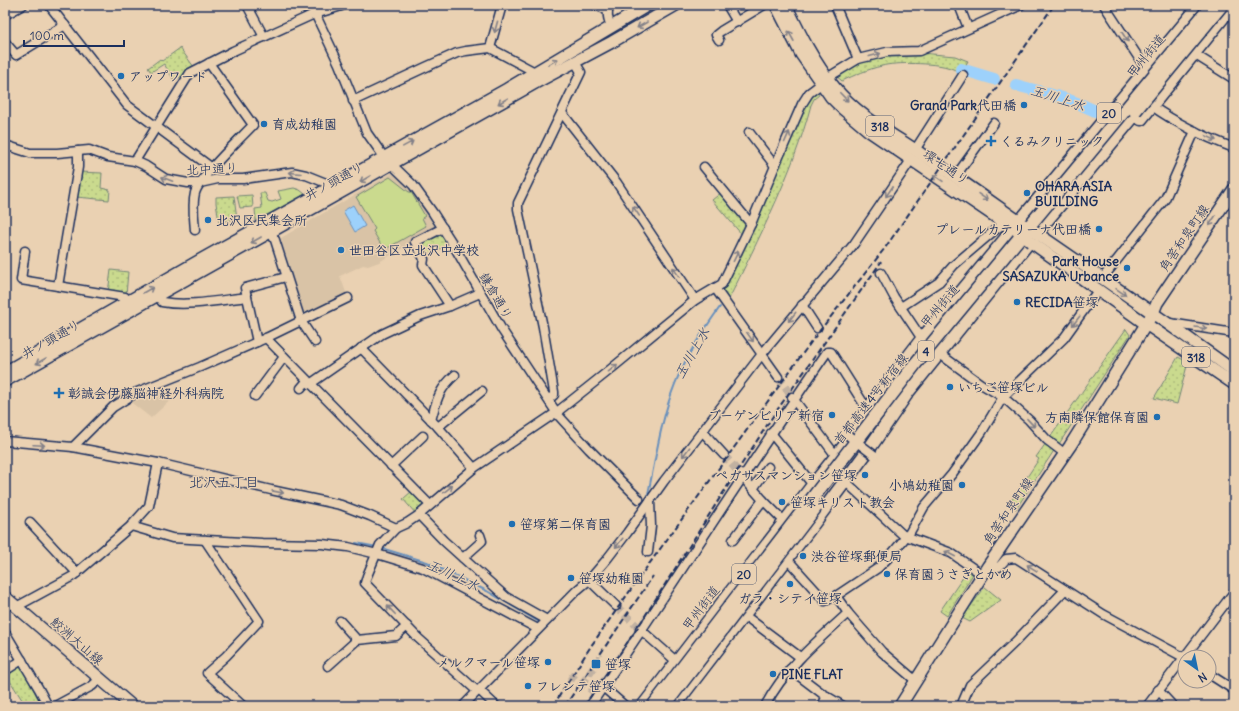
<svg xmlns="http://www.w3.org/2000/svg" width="1239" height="711" viewBox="0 0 1239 711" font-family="Delius,'Klee One',sans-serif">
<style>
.built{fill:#d9c3a6}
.grass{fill:#cada8e;stroke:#728476}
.park{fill:url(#park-dots);stroke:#728476}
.water{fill:#9dd1fb;stroke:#6990bc}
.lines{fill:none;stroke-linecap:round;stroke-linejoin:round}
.stream{stroke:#6990bc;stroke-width:2}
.river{stroke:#9dd1fb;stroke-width:12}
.minor-tunnel{stroke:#c1b1a1;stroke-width:8;stroke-dasharray:8 4;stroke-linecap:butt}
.minor-casing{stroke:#1b2f5e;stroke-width:11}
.major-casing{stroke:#1b2f5e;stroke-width:14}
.highway-casing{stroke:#1b2f5e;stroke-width:15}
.minor{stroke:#ead1b2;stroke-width:8}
.major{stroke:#ead1b2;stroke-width:11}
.highway{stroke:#ead1b2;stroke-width:12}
.rail{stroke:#1b2f5e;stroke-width:2;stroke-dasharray:6 3;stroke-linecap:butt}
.minor-bridge-casing{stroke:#1b2f5e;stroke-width:11;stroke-linecap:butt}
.major-bridge-casing{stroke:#1b2f5e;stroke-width:14;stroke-linecap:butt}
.highway-bridge-casing{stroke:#1b2f5e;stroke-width:15;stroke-linecap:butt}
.minor-bridge{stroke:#ead1b2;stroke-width:8}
.major-bridge{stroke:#ead1b2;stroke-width:11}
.highway-bridge{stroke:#ead1b2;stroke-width:12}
.oneway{stroke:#828088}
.poi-dot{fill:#1f6fb2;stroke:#ead1b2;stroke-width:1.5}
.labels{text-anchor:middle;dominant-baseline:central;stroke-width:3;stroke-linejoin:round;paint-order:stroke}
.shield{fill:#ead1b2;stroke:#596077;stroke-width:1}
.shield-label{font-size:12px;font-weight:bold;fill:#1b2f5e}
.street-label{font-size:13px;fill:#1b2f5e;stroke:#ead1b2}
.poi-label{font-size:13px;font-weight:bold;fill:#1b2f5e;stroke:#ead1b2;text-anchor:start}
.water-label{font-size:14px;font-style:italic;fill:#283f6e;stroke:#ead1b2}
.neighbourhood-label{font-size:14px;fill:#1b2f5e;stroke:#ead1b2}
</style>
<defs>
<pattern id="park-dots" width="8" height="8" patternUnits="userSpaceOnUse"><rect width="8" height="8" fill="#cada8e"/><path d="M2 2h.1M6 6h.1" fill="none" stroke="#adbb7d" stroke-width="1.8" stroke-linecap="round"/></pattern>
</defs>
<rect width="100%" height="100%" fill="#ead1b2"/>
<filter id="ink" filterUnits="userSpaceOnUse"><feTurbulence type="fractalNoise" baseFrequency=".025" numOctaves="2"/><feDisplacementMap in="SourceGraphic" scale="8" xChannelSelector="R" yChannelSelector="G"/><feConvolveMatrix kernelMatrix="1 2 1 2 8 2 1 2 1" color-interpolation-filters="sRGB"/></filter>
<g filter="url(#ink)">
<g class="built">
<polygon points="392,173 411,187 437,228 379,262 368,266 363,265 340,276 347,295 305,315 302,314 290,275 281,238"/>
<polygon points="165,385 175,396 151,418 128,400"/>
</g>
<g class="grass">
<polygon points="390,177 409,192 411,192 425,216 422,218 426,226 384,250 373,231 375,229 356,197"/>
<polygon points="294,188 300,190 305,194 256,221 255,209 262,208 260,193 265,193 268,201 272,202 281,199 278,191"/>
</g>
<g class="park">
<polygon points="180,48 194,67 188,73 174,80 164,64 151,72 148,68 160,59 162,61"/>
<path d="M921,53L955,56L968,61L961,73C957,71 952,68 947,67C934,63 895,62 882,66C868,69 855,75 842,81L836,76L852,65L883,55Z"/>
<path d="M816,90L819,95L814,99L811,105C793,173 759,238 728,301L720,291L803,108Z"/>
<polygon points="80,172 102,173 101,188 110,190 109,200 76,197"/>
<polygon points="722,192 749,223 743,236 712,200"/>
<polygon points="252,195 253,207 240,208 237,196"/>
<polygon points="234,196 237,219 219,222 216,203 216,197"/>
<polygon points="442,233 450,244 426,256 420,243"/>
<polygon points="111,270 128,272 126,295 108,293"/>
<polygon points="1126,329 1130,335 1059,444 1049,439"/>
<polygon points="1178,357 1188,362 1177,404 1154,398"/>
<polygon points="1046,443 1055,449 1016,509 1009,504 1039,459 1036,457"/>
<polygon points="412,491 426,506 416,514 403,499"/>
<polygon points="968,570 973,574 947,616 940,611"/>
<polygon points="985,587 1001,600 970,622 962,618"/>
<polygon points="17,667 22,668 42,706 26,706 5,673"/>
</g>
<polygon class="water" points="353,205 365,226 355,232 343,211"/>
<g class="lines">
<g class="stream">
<path d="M648,494C656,457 661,419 675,384C686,356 703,331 720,307"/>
<polyline points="356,543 377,547"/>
<polyline points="381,548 427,562 487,591 541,623"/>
</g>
<g class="river">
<polyline points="961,69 994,79"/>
<path d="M1016,85C1045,93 1073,99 1099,113"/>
</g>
<g class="minor-tunnel">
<polyline points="778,377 792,397"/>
<polyline points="724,455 740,474"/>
<polyline points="616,606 640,629"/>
<polyline points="569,675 598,694"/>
<polyline points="582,684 595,666"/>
</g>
<g class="minor-casing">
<g id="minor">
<polyline points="49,5 127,105 212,168"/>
<polyline points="247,5 264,37"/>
<polyline points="311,5 339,64 367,133 384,157 413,185 433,213 454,246 502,330 558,415 589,449 639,499"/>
<polyline points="595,5 607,10"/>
<path d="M610,5C606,12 608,19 611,27"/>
<polyline points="727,5 737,22"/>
<polyline points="835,5 858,59"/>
<polyline points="959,5 968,28"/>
<polyline points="1104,5 1146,69"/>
<polyline points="5,15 23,5"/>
<polyline points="719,40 716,35 721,31 764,5"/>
<polyline points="5,42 16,55 65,25"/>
<polyline points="490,48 502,5"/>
<polyline points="1194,54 1234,79"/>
<polyline points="827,78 858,59 887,52 919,51 1021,5"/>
<polyline points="353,101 426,67 457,53 466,51 490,48 535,72"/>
<path d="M1152,106C1177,124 1205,137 1234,148"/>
<polyline points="562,113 617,183 695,300"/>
<polyline points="749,132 775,166"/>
<polyline points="5,145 30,153 57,153 89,150 108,157 135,161 146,166 166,179 188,183 200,183 218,179 243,179 292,172 306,175 326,183 331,187"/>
<polyline points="915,150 963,75"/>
<polyline points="135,161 190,73 233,51 312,15 345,5"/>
<polyline points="704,167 751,224"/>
<polyline points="955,177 994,123"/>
<polyline points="443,228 415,242 424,259 423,265 450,306"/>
<path d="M195,230C194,217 192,205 195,193C200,176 239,140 253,125L209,63"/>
<polyline points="270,231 275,240 301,321 315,342"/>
<polyline points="25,251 21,280 125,297 128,302"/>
<polyline points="881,273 894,297 922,339"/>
<polyline points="1102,279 1165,199 1195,131"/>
<polyline points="58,286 78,167 78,151"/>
<polyline points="715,288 778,377"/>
<path d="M157,295L162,302C188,307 221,300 247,297"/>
<polyline points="802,305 817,328"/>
<polyline points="901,307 939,282 954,265 995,230 1005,223"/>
<polyline points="1170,323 1234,333"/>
<polyline points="266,338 430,505"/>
<polyline points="257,342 245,288 286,277"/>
<polyline points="361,348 438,427 474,468"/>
<polyline points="944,357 981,384 1003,397 1029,420 1047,440 1064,453"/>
<polyline points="310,384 382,334 420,316 450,306 480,293"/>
<polyline points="301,388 307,381"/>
<polyline points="255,396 284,357"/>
<polyline points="792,397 836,456"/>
<polyline points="549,399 554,395 554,392 543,327 518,209 518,203 581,72 575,62"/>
<path d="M431,420C437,400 438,390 455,375"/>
<polyline points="438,427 482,391"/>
<polyline points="702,431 724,455"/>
<polyline points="771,433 813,485"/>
<polyline points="5,441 73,447 158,463 271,490 341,505 370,516 396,528"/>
<polyline points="73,447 113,407 137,392 200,367 266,338 348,298"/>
<polyline points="391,466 423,436"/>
<polyline points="740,474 763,500 785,522"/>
<polyline points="845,481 903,535 951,553 983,575"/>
<polyline points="753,489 768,467"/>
<polyline points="419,515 444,541 506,597 547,620"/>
<polyline points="30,522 77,573"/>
<polyline points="131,526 172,538 262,543 322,544 348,547 377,554 423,568 538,629"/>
<polyline points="205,540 259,621 226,656 207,673 243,706"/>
<polyline points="733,540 763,500"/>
<polyline points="648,552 651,526 650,501"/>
<polyline points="463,558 482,541 480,535"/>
<polyline points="787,559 825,601 836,596 878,568 890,556 910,532 924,507 952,474 982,432 1003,397 1064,338 1099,289"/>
<polyline points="988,566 999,567 1006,559 1016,558 1103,614 1185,658"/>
<polyline points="589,580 616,606"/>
<polyline points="836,596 848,613 882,652 916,681"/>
<polyline points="16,607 73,576 131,526 149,506 158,463"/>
<polyline points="744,615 800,657"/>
<polyline points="340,621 357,640"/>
<polyline points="640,629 677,662"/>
<polyline points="5,632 39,689 48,706"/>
<polyline points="328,666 357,640 396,636 407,626"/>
<polyline points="790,669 823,694 843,706"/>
<polyline points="5,671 22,660"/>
<polyline points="1209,674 1234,690"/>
<polyline points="603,687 625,706"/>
<polyline points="479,690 496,706"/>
<polyline points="1158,690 1173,706"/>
<polyline points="477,691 418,638 365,583 367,576 380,545 396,528 407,523 419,515 474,468 557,412 606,373 695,300 722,284 751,224 775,166 802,104 809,93 821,84"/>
<polyline points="55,706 92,686 100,679"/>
<polyline points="463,706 576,591 589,580 607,559 627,533 664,481 762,354 854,244 911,160"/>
<path d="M590,706C671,589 746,469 827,352H831L867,409"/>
<path d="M765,706C785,668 817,641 848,613"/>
<polyline points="822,706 827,696"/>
<polyline points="961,706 970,685 1015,642 1065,590"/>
<polyline points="1147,706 1234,592"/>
</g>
</g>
<g class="major-casing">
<g id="major">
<polyline points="776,5 801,54 831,97 843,109 869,131 1018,232"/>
<path d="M786,5C800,34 814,63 835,88C859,117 894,135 924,156C958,178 991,202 1024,225"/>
<polyline points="1038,234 1167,323 1234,371"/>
<polyline points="1031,242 1146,324 1234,384"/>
<polyline points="5,372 202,259 507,89 648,5"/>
<polyline points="5,381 537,82 612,42 676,5"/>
<polyline points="5,597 132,706"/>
<polyline points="900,706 988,566 1070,446 1153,313 1157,303 1234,189"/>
</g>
</g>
<g class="highway-casing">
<g id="highway">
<polyline points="1141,119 1233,5"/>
<polyline points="865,413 922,339 1200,5"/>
<polyline points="643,706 813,485 875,408"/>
<polyline points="674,706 808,531 869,449 908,392 1033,237 1143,105"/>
</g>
</g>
<use href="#minor" class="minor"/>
<use href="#major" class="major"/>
<use href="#highway" class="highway"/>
<g class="rail">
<polyline points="553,706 591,646 644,571 814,338 885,248 1054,5"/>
<polyline points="565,706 653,576"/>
<polyline points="584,706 638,627 723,493 773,416 881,262"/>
</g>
<g class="minor-bridge-casing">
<polyline id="minor-bridge" points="845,433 874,455"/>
</g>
<g class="major-bridge-casing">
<g id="major-bridge">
<polyline points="1024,225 1038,234"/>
<polyline points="1018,232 1031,242"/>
</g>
</g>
<g class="highway-bridge-casing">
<g id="highway-bridge">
<polyline points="1135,111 1222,5"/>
<polyline points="653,706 916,363 1212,5"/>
<polyline points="664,706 816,507"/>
</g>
</g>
<use href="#minor-bridge" class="minor-bridge"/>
<use href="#major-bridge" class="major-bridge"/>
<use href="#highway-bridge" class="highway-bridge"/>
</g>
<defs><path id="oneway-shaft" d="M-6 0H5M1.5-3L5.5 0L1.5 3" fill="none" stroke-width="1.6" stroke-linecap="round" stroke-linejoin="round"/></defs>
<g class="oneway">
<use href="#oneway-shaft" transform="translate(642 25) rotate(150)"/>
<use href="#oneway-shaft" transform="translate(496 27) rotate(105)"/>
<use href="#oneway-shaft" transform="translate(791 36) rotate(-119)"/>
<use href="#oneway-shaft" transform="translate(1125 37) rotate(57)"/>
<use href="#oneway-shaft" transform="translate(875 55) rotate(-15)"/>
<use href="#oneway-shaft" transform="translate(553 62) rotate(-31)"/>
<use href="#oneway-shaft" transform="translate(844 97) rotate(46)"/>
<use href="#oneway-shaft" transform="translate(503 101) rotate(150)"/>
<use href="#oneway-shaft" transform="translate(787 137) rotate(-66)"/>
<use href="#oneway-shaft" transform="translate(1211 138) rotate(25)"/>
<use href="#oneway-shaft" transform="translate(408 144) rotate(-29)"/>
<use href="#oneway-shaft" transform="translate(295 173) rotate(-175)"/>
<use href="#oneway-shaft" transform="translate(938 178) rotate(-146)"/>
<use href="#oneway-shaft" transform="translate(167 179) rotate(-159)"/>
<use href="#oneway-shaft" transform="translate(365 179) rotate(150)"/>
<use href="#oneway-shaft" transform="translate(889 192) rotate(124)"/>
<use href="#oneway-shaft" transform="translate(983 197) rotate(35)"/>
<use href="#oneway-shaft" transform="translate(636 211) rotate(-124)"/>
<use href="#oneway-shaft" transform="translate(1212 221) rotate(124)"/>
<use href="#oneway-shaft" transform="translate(256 240) rotate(150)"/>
<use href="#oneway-shaft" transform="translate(736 256) rotate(-64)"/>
<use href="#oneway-shaft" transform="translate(676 272) rotate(-124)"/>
<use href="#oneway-shaft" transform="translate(148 290) rotate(-30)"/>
<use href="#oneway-shaft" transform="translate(1121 292) rotate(34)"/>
<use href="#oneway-shaft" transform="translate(792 317) rotate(129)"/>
<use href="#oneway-shaft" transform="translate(1076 321) rotate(128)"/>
<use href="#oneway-shaft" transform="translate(1201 328) rotate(9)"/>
<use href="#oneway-shaft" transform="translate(750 337) rotate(55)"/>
<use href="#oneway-shaft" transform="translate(41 361) rotate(150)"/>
<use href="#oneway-shaft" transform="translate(613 368) rotate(-39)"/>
<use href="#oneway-shaft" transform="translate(1031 423) rotate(47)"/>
<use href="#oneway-shaft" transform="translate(39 445) rotate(3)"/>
<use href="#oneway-shaft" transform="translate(686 452) rotate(127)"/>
<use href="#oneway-shaft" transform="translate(448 489) rotate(-39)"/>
<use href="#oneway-shaft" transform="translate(278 492) rotate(11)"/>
<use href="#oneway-shaft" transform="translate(619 543) rotate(129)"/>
<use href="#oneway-shaft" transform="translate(950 554) rotate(-153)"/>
<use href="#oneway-shaft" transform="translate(1032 568) rotate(-148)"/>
<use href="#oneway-shaft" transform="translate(391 610) rotate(-134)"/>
</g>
</g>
<g class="poi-dot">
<circle cx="121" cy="76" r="4"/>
<circle cx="1024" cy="105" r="4"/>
<circle cx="264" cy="124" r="4"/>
<path d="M989 135h4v4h4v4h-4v4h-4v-4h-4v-4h4z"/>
<circle cx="1027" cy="193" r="4"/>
<circle cx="208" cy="220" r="4"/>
<circle cx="1099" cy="229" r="4"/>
<circle cx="341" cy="250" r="4"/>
<circle cx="1127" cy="268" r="4"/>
<circle cx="1017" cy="302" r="4"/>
<circle cx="950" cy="387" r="4"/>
<path d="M57 387h4v4h4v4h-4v4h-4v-4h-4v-4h4z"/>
<circle cx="832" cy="415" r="4"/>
<circle cx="1157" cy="417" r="4"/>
<circle cx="865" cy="475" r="4"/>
<circle cx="962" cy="485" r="4"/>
<circle cx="782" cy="502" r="4"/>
<circle cx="512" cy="524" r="4"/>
<circle cx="803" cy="556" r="4"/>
<circle cx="887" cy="574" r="4"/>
<circle cx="571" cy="578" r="4"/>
<circle cx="790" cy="584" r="4"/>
<circle cx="548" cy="662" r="4"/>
<rect x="591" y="659" width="10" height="10" rx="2"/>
<circle cx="773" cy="674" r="4"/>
<circle cx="528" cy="686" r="4"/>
</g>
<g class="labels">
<g class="shield">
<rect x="1097" y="103" width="24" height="20" rx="3"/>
<rect x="866" y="116" width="28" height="20" rx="3"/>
<rect x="918" y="341" width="16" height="20" rx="3"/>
<rect x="1182" y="347" width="28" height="20" rx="3"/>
<rect x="732" y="564" width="24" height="20" rx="3"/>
</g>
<g class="shield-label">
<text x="1109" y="113">20</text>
<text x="880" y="126">318</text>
<text x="926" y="351">4</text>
<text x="1196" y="357">318</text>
<text x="744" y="574">20</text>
</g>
<g class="street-label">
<text transform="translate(1146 56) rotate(-51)">甲州街道</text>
<text transform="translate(946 167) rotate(34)">環七通り</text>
<text transform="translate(212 169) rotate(-3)">北中通り</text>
<text transform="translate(334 181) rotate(-29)">井ノ頭通り</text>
<text transform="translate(1184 238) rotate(-56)">角筈和泉町線</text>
<text transform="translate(496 296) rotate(60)">鎌倉通り</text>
<text transform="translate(940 306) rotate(-50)">甲州街道</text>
<text transform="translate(51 339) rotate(-30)">井ノ頭通り</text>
<text transform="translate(871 399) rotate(-52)">首都高速4号新宿線</text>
<text transform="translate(1008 511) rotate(-56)">角筈和泉町線</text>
<text transform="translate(701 608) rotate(-53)">甲州街道</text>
<text transform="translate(77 641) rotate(41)">鮫洲大山線</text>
</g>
<g class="poi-label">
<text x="129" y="76">アップワード</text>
<text x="1016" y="105" text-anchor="end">Grand Park代田橋</text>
<text x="272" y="124">育成幼稚園</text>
<text x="1000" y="141">くるみクリニック</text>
<text x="1035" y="186">OHARA ASIA<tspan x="1035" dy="15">BUILDING</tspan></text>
<text x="216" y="220">北沢区民集会所</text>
<text x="1091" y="229" text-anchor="end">プレールカテリーナ代田橋</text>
<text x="349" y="250">世田谷区立北沢中学校</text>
<text x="1119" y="261" text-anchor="end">Park House<tspan x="1119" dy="15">SASAZUKA Urbance</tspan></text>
<text x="1025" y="302">RECIDA笹塚</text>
<text x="958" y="387">いちご笹塚ビル</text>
<text x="68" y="393">彰誠会伊藤脳神経外科病院</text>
<text x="824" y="415" text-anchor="end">ブーゲンビリア新宿</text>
<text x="1149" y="417" text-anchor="end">方南隣保館保育園</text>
<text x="857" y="475" text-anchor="end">ペガサスマンション笹塚</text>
<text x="954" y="485" text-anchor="end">小鳩幼稚園</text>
<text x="790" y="502">笹塚キリスト教会</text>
<text x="520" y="524">笹塚第二保育園</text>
<text x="811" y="556">渋谷笹塚郵便局</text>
<text x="895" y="574">保育園うさぎとかめ</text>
<text x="579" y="578">笹塚幼稚園</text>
<text x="790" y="598" text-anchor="middle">ガラ・シテイ笹塚</text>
<text x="540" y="662" text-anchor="end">メルクマール笹塚</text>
<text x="605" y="664">笹塚</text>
<text x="781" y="674">PINE FLAT</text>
<text x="536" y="686">フレンテ笹塚</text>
</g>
<g class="water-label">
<text transform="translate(1058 98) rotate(18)">玉川上水</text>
<text transform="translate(692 353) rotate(-60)">玉川上水</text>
<text transform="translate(453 575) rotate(25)">玉川上水</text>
</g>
<g class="neighbourhood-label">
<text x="224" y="482">北沢五丁目</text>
</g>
</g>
<rect width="1239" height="711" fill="none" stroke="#ead1b2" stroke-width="20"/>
<rect x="10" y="10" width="1219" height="691" fill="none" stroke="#1b2f5e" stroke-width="1.5" filter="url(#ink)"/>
<g transform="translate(1197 669) rotate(147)"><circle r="19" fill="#ead1b2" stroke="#979090"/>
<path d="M0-3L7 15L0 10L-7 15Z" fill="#1f6fb2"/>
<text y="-6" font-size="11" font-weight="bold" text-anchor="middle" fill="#1b2f5e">N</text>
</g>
<path d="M24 40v6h100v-6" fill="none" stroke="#1b2f5e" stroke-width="2"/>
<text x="30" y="40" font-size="12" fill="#1b2f5e" stroke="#ead1b2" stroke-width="3" paint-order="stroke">100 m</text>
</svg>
